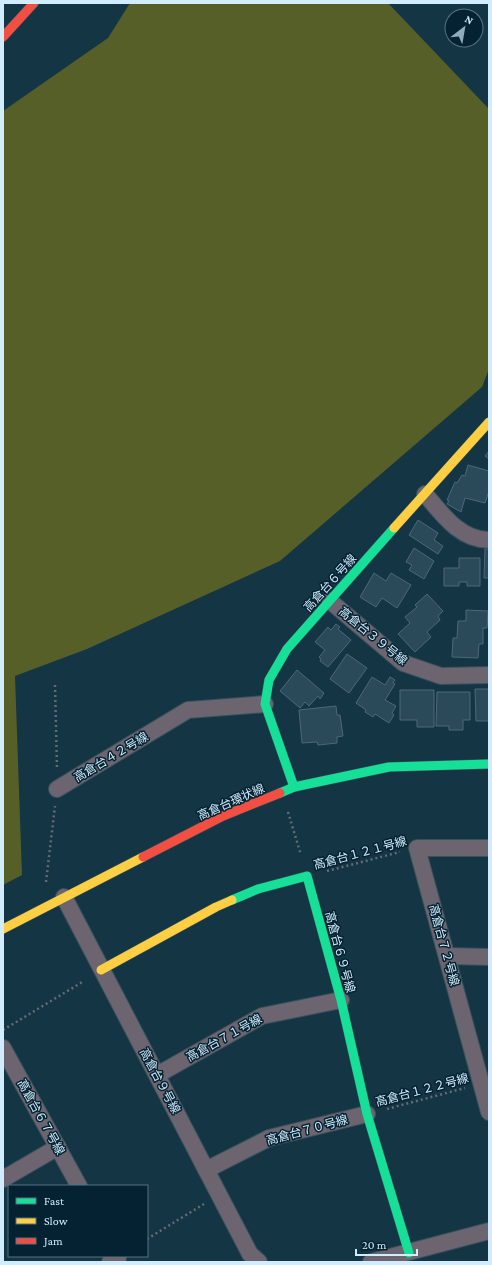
<svg xmlns="http://www.w3.org/2000/svg" width="492" height="1265" viewBox="0 0 492 1265" font-family="'Crimson Pro','Noto Sans JP',serif">
<style>
.green{fill:#565f27}
.building{fill:#2b4a59;stroke:#4c6876}
.lines{fill:none;stroke-linecap:round;stroke-linejoin:round}
.street-casing{stroke:#36515d;stroke-width:18}
.fast-casing{stroke:#36515d;stroke-width:10}
.slow-casing{stroke:#36515d;stroke-width:10}
.jam-casing{stroke:#36515d;stroke-width:10}
.path{stroke:#666a74;stroke-width:2.5;stroke-dasharray:2 3;stroke-linecap:butt}
.street{stroke:#6c646f;stroke-width:16}
.fast{stroke:#16e098;stroke-width:9}
.slow{stroke:#ffcf43;stroke-width:9}
.jam{stroke:#f24e42;stroke-width:9}
.labels{text-anchor:middle;dominant-baseline:central;stroke-width:3;stroke-linejoin:round;paint-order:stroke}
.street-label{font-size:12px;fill:#d1ecfc;stroke:#042231}
</style>
<rect width="100%" height="100%" fill="#143543"/>
<polygon class="green" points="130,3 388,3 489,109 489,369 482,387 280,561 87,649 15,676 22,875 3,885 3,111 108,38"/>
<g class="building">
<polygon points="489,451 489,459 485,456"/>
<polygon points="468,465 489,471 489,491 485,503 465,498 461,512 447,504 449,501 447,500 455,482 457,483 462,475 465,476"/>
<polygon points="418,520 438,533 434,540 443,546 438,554 409,535"/>
<polygon points="414,548 434,561 424,579 409,570 412,565 406,562"/>
<polygon points="485,549 489,549 489,578 484,578"/>
<polygon points="459,558 480,558 480,586 467,586 467,582 459,582 459,586 444,586 444,568 459,568"/>
<polygon points="374,573 386,581 391,573 411,585 397,608 382,598 376,607 360,597"/>
<polygon points="427,594 443,611 438,616 440,620 427,632 431,637 415,652 398,634 410,623 405,617 417,607 415,605"/>
<polygon points="466,610 488,611 487,628 483,628 483,644 479,644 478,658 452,657 453,638 457,638 458,621 466,621"/>
<polygon points="336,624 340,627 338,629 351,640 328,667 320,661 321,659 319,657 325,650 315,642 328,627 331,630"/>
<polygon points="347,654 367,668 349,693 330,679"/>
<polygon points="297,670 324,693 320,699 318,696 309,706 305,702 300,708 280,691"/>
<polygon points="372,677 385,685 390,677 395,680 393,683 395,684 385,700 396,706 392,713 394,715 389,723 375,714 373,717 365,712 366,710 356,703"/>
<polygon points="475,689 489,689 489,721 476,721"/>
<polygon points="400,690 434,690 434,727 417,727 417,720 400,720"/>
<polygon points="437,692 470,692 470,720 463,720 463,730 449,730 449,726 436,726"/>
<polygon points="336,706 337,715 340,715 343,736 337,737 337,743 318,745 317,742 302,743 299,710"/>
</g>
<g class="lines">
<g class="street-casing">
<g id="street">
<path d="M425,494C442,514 460,540 489,540"/>
<polyline points="330,601 403,663 441,676 489,675"/>
<polyline points="57,789 188,710 265,704"/>
<polyline points="489,848 417,848 489,1112"/>
<polyline points="64,897 250,1254 259,1262"/>
<polyline points="447,956 489,957"/>
<polyline points="3,1048 79,1186"/>
<polyline points="157,1075 262,1016 341,1000"/>
<polyline points="206,1170 269,1138 367,1114"/>
<polyline points="3,1179 58,1147"/>
<polyline points="110,1262 118,1258 117,1256"/>
<polyline points="371,1262 489,1231"/>
</g>
</g>
<g class="fast-casing">
<g id="fast">
<polyline points="294,787 265,704 269,680 287,649 394,528"/>
<polyline points="280,793 294,787 389,767 489,764"/>
<polyline points="232,900 258,889 307,876 341,1000 367,1114 409,1253"/>
</g>
</g>
<g class="slow-casing">
<g id="slow">
<polyline points="394,528 489,422"/>
<polyline points="3,929 143,857"/>
<polyline points="101,970 216,907 232,900"/>
</g>
</g>
<g class="jam-casing">
<g id="jam">
<polyline points="3,37 34,3"/>
<polyline points="143,857 223,816 280,793"/>
</g>
</g>
<g class="path">
<polyline points="55,685 57,769"/>
<polyline points="288,812 301,855"/>
<polyline points="327,871 400,852"/>
<polyline points="46,882 55,806"/>
<polyline points="3,1030 84,981"/>
<polyline points="387,1109 465,1088"/>
<polyline points="147,1239 204,1204"/>
</g>
<use href="#street" class="street"/>
<use href="#fast" class="fast"/>
<use href="#slow" class="slow"/>
<use href="#jam" class="jam"/>
</g>
<g class="labels">
<g class="street-label">
<text transform="translate(330 583) rotate(-48)">高倉台６号線</text>
<text transform="translate(373 636) rotate(39)">高倉台３９号線</text>
<text transform="translate(111 757) rotate(-31)">高倉台４２号線</text>
<text transform="translate(231 802) rotate(-24)">高倉台環状線</text>
<text transform="translate(360 853) rotate(-15)">高倉台１２１号線</text>
<text transform="translate(444 945) rotate(75)">高倉台７２号線</text>
<text transform="translate(340 952) rotate(75)">高倉台６９号線</text>
<text transform="translate(224 1038) rotate(-29)">高倉台７１号線</text>
<text transform="translate(160 1081) rotate(62)">高倉台９号線</text>
<text transform="translate(422 1090) rotate(-15)">高倉台１２２号線</text>
<text transform="translate(41 1117) rotate(61)">高倉台６７号線</text>
<text transform="translate(307 1130) rotate(-15)">高倉台７０号線</text>
</g>
</g>
<rect width="492" height="1265" fill="none" stroke="#d1ecfc" stroke-width="8"/>
<rect x="8" y="1185" width="140" height="72" fill="#042231" stroke="#567382"/>
<rect x="16" y="1198" width="20" height="6" fill="#16e098" stroke="#567382"/>
<text x="44" y="1205" font-size="12" fill="#d1ecfc">Fast</text>
<rect x="16" y="1218" width="20" height="6" fill="#ffcf43" stroke="#567382"/>
<text x="44" y="1225" font-size="12" fill="#d1ecfc">Slow</text>
<rect x="16" y="1238" width="20" height="6" fill="#f24e42" stroke="#567382"/>
<text x="44" y="1245" font-size="12" fill="#d1ecfc">Jam</text>
<g transform="translate(464 28) rotate(31)"><circle r="19" fill="#042231" stroke="#567382"/>
<path d="M0-3L7 15L0 10L-7 15Z" fill="#8facbb"/>
<text y="-6" font-size="11" font-weight="bold" text-anchor="middle" fill="#d1ecfc">N</text>
</g>
<path d="M356 1249v6h61v-6" fill="none" stroke="#d1ecfc" stroke-width="2"/>
<text x="362" y="1249" font-size="12" fill="#d1ecfc" stroke="#042231" stroke-width="3" paint-order="stroke">20 m</text>
</svg>
